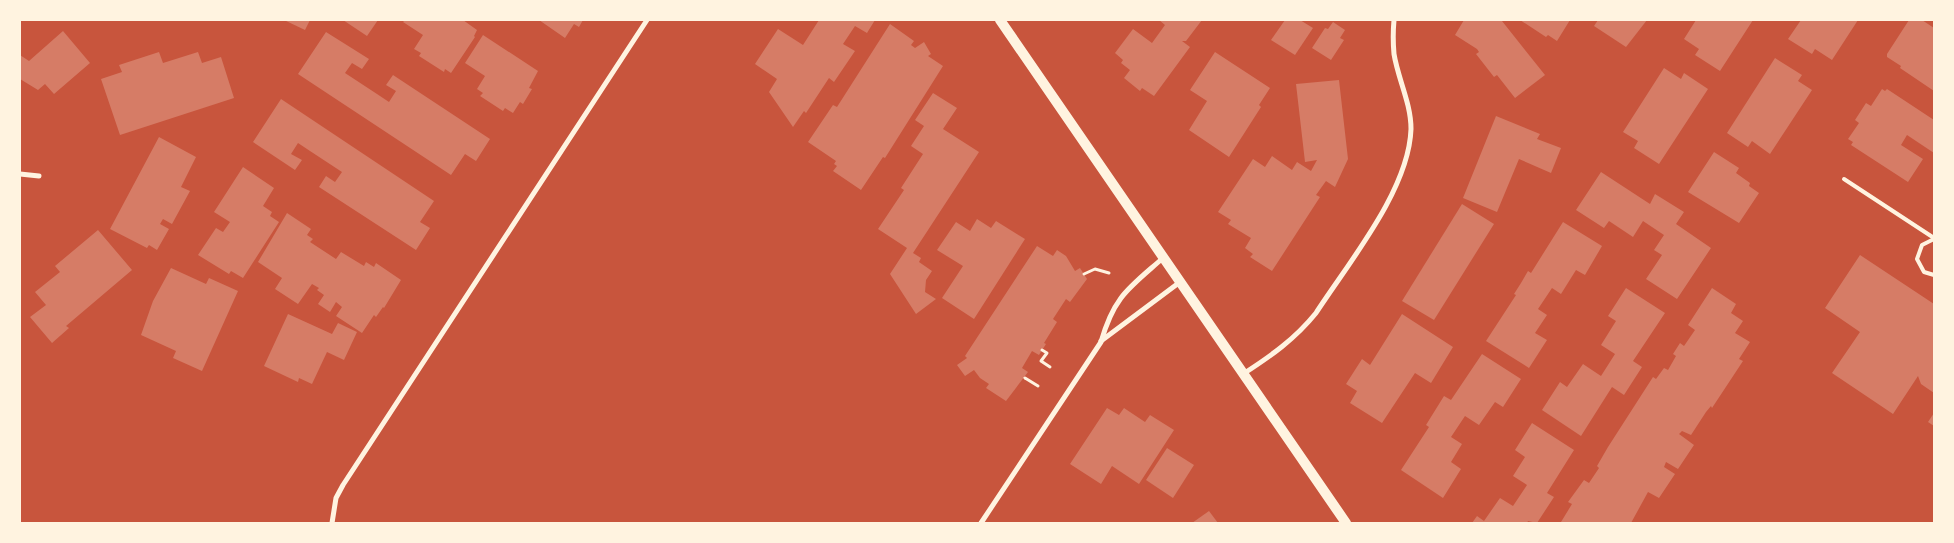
<svg xmlns="http://www.w3.org/2000/svg" width="1954" height="543" viewBox="0 0 1954 543" font-family="'PT Sans',sans-serif">
<style>
.building{fill:#d67c66}
.lines{fill:none;stroke-linecap:round;stroke-linejoin:round}
.path{stroke:#fff3e0;stroke-width:3}
.service{stroke:#fff3e0;stroke-width:4}
.minor{stroke:#fff3e0;stroke-width:5}
.secondary{stroke:#fff3e0;stroke-width:10}
</style>
<rect width="100%" height="100%" fill="#c8553d"/>
<g class="building">
<polygon points="284,20 310,20 305,30"/>
<polygon points="343,20 378,20 367,36"/>
<polygon points="405,20 463,20 477,30 474,36 475,37 451,73 445,69 444,72 419,56 421,53 414,49 423,35 403,22"/>
<polygon points="539,20 583,20 579,27 574,24 565,38"/>
<polygon points="819,20 875,20 867,33 855,26 843,44 855,51 834,82 829,78 806,113 804,111 793,127 769,92 777,79 755,64 778,29 803,45"/>
<polygon points="1159,20 1202,20 1186,41 1182,41 1190,47 1154,96 1142,88 1140,91 1124,78 1130,70 1121,63 1123,60 1115,53 1133,29 1152,43 1165,25"/>
<polygon points="1285,20 1300,20 1313,28 1295,55 1271,40"/>
<polygon points="1464,20 1502,21 1545,75 1515,98 1497,75 1494,77 1476,54 1479,52 1477,49 1455,35"/>
<polygon points="1520,20 1570,20 1557,41 1548,35 1546,37"/>
<polygon points="1598,20 1647,20 1626,47 1594,26"/>
<polygon points="1696,20 1753,20 1720,71 1695,55 1699,49 1684,39"/>
<polygon points="1801,20 1858,20 1832,60 1815,49 1812,54 1788,39"/>
<polygon points="1909,20 1922,20 1934,28 1934,91 1900,68 1901,66 1887,57 1887,54"/>
<polygon points="1333,22 1345,30 1340,38 1344,40 1331,60 1312,48 1325,28 1328,29"/>
<polygon points="890,24 914,41 911,45 915,48 924,42 931,54 928,56 943,66 885,158 883,157 861,190 833,171 837,166 834,164 836,161 808,142 833,105 837,107"/>
<polygon points="63,31 90,63 54,94 45,84 38,90 20,79 20,55 29,61"/>
<polygon points="326,32 369,59 362,69 352,63 345,73 377,94 389,102 396,91 386,85 393,75 490,139 476,161 465,154 451,175 298,74"/>
<polygon points="483,35 538,71 529,88 532,89 523,104 520,102 513,113 505,108 503,111 480,96 483,93 477,89 485,76 465,63"/>
<polygon points="159,52 163,63 198,52 202,63 221,57 234,98 120,135 101,79 122,72 119,65"/>
<polygon points="1215,52 1270,88 1259,105 1261,107 1229,157 1189,130 1207,101 1190,90"/>
<polygon points="1775,58 1802,75 1798,81 1812,90 1770,154 1752,141 1748,147 1727,133"/>
<polygon points="1664,68 1681,79 1684,73 1708,89 1659,164 1634,148 1638,141 1623,132"/>
<polygon points="1339,80 1348,159 1335,187 1326,181 1316,195 1320,197 1272,271 1250,257 1253,254 1245,248 1251,238 1228,224 1231,220 1218,212 1253,159 1265,167 1272,156 1292,170 1297,162 1311,171 1317,160 1305,162 1296,84"/>
<polygon points="1882,89 1885,91 1887,89 1934,120 1934,153 1907,135 1901,145 1923,159 1908,182 1851,145 1853,142 1848,139 1859,123 1855,120 1866,103 1871,106"/>
<polygon points="933,93 957,108 943,129 979,152 913,253 921,258 919,262 932,271 926,280 925,292 936,299 916,314 890,274 907,248 878,229 904,190 901,188 923,154 911,146 924,126 915,120"/>
<polygon points="281,99 434,201 420,222 430,228 416,250 319,187 326,176 335,182 342,172 310,151 298,143 291,154 302,160 295,170 253,142"/>
<polygon points="1496,116 1540,134 1537,139 1561,148 1551,173 1519,159 1497,212 1463,198"/>
<polygon points="159,137 196,157 181,187 190,191 172,224 163,219 160,224 169,229 157,250 149,245 147,248 110,229"/>
<polygon points="1714,152 1739,168 1736,173 1750,183 1749,186 1759,193 1739,223 1688,192"/>
<polygon points="243,167 274,188 263,206 272,212 270,216 279,222 243,278 231,271 229,274 198,255 216,228 223,232 230,222 214,212"/>
<polygon points="1601,172 1650,204 1655,194 1684,212 1676,224 1711,248 1677,299 1646,279 1662,255 1654,250 1664,235 1643,221 1633,237 1609,221 1604,228 1576,210"/>
<polygon points="1462,204 1494,224 1434,320 1402,301"/>
<polygon points="287,213 311,229 307,235 313,239 310,242 336,259 341,252 364,266 366,262 374,267 376,263 401,280 384,308 383,307 376,317 374,315 362,333 336,316 342,307 336,302 330,312 318,304 324,295 317,290 319,288 312,284 298,304 275,289 282,278 258,262"/>
<polygon points="977,219 991,228 996,221 1025,239 974,319 942,298 963,266 937,250 956,222 970,231"/>
<polygon points="1563,222 1602,246 1585,275 1576,270 1561,294 1552,288 1538,309 1547,315 1535,333 1547,340 1529,368 1486,341 1516,295 1514,294 1521,283 1528,271 1531,273"/>
<polygon points="98,230 132,270 66,326 69,328 52,343 30,317 46,305 35,292 60,272 55,266"/>
<polygon points="1037,246 1053,256 1057,250 1066,256 1075,271 1080,268 1087,279 1070,302 1066,299 1053,319 1057,322 1044,343 1046,344 1039,355 1032,351 1022,368 1028,372 1006,401 986,388 989,384 980,378 974,370 965,376 957,365 967,358 965,356"/>
<polygon points="1860,255 1934,304 1934,393 1921,384 1918,376 1893,414 1832,373 1860,332 1825,308"/>
<polygon points="171,268 206,284 209,278 238,291 202,371 173,358 176,351 141,335 153,301"/>
<polygon points="1626,288 1665,313 1633,361 1642,367 1624,395 1612,387 1581,436 1542,410 1560,382 1567,387 1583,364 1601,376 1615,354 1601,345 1616,321 1608,316"/>
<polygon points="1712,288 1736,304 1731,313 1743,321 1735,333 1750,342 1739,359 1743,361 1712,408 1711,406 1706,412 1691,435 1682,431 1679,434 1694,445 1678,469 1666,462 1664,467 1675,474 1659,498 1648,492 1631,523 1561,522 1572,504 1568,502 1584,480 1589,483 1599,468 1597,466 1608,447 1653,377 1656,379 1664,368 1668,370 1676,356 1673,354 1680,343 1684,346 1695,330 1688,325"/>
<polygon points="288,314 332,334 338,323 357,332 344,360 327,352 312,384 299,378 298,382 264,366"/>
<polygon points="1402,314 1453,347 1431,383 1415,373 1382,423 1350,403 1357,391 1346,384 1362,359 1370,365"/>
<polygon points="1482,354 1521,379 1503,407 1495,402 1479,425 1465,416 1451,437 1462,444 1451,462 1461,469 1443,498 1401,470 1429,427 1426,425 1444,396 1451,400"/>
<polygon points="1107,408 1119,415 1124,408 1145,422 1150,415 1174,430 1139,484 1112,466 1101,484 1070,464"/>
<polygon points="1934,413 1934,426 1928,422"/>
<polygon points="1532,423 1574,450 1547,493 1554,497 1537,523 1528,521 1527,523 1472,523 1477,516 1484,521 1500,498 1513,506 1527,485 1513,476 1525,457 1515,450"/>
<polygon points="1167,448 1194,465 1173,498 1146,480"/>
<polygon points="1209,511 1218,523 1192,523"/>
</g>
<g class="lines">
<g class="path">
<polyline points="1084,274 1095,269 1109,273"/>
<polyline points="1042,350 1047,353 1041,361 1050,367"/>
<polyline points="1025,378 1038,386"/>
</g>
<g class="service">
<polyline points="1844,179 1934,238"/>
<polyline points="1934,239 1922,245 1917,259 1924,272 1934,275"/>
</g>
<g class="minor">
<polyline points="20,174 39,176"/>
<polyline points="1101,341 1180,282"/>
<path d="M1243,374C1271,356 1295,339 1316,313C1349,262 1409,190 1411,129C1411,103 1398,79 1394,54C1393,43 1393,31 1394,20"/>
<polyline points="332,523 336,498 343,485 647,20"/>
<path d="M981,523L1101,342C1114,296 1129,288 1163,258"/>
</g>
<polyline class="secondary" points="1000,20 1346,523"/>
</g>
<rect width="1954" height="543" fill="none" stroke="#fff3e0" stroke-width="42"/>
</svg>
